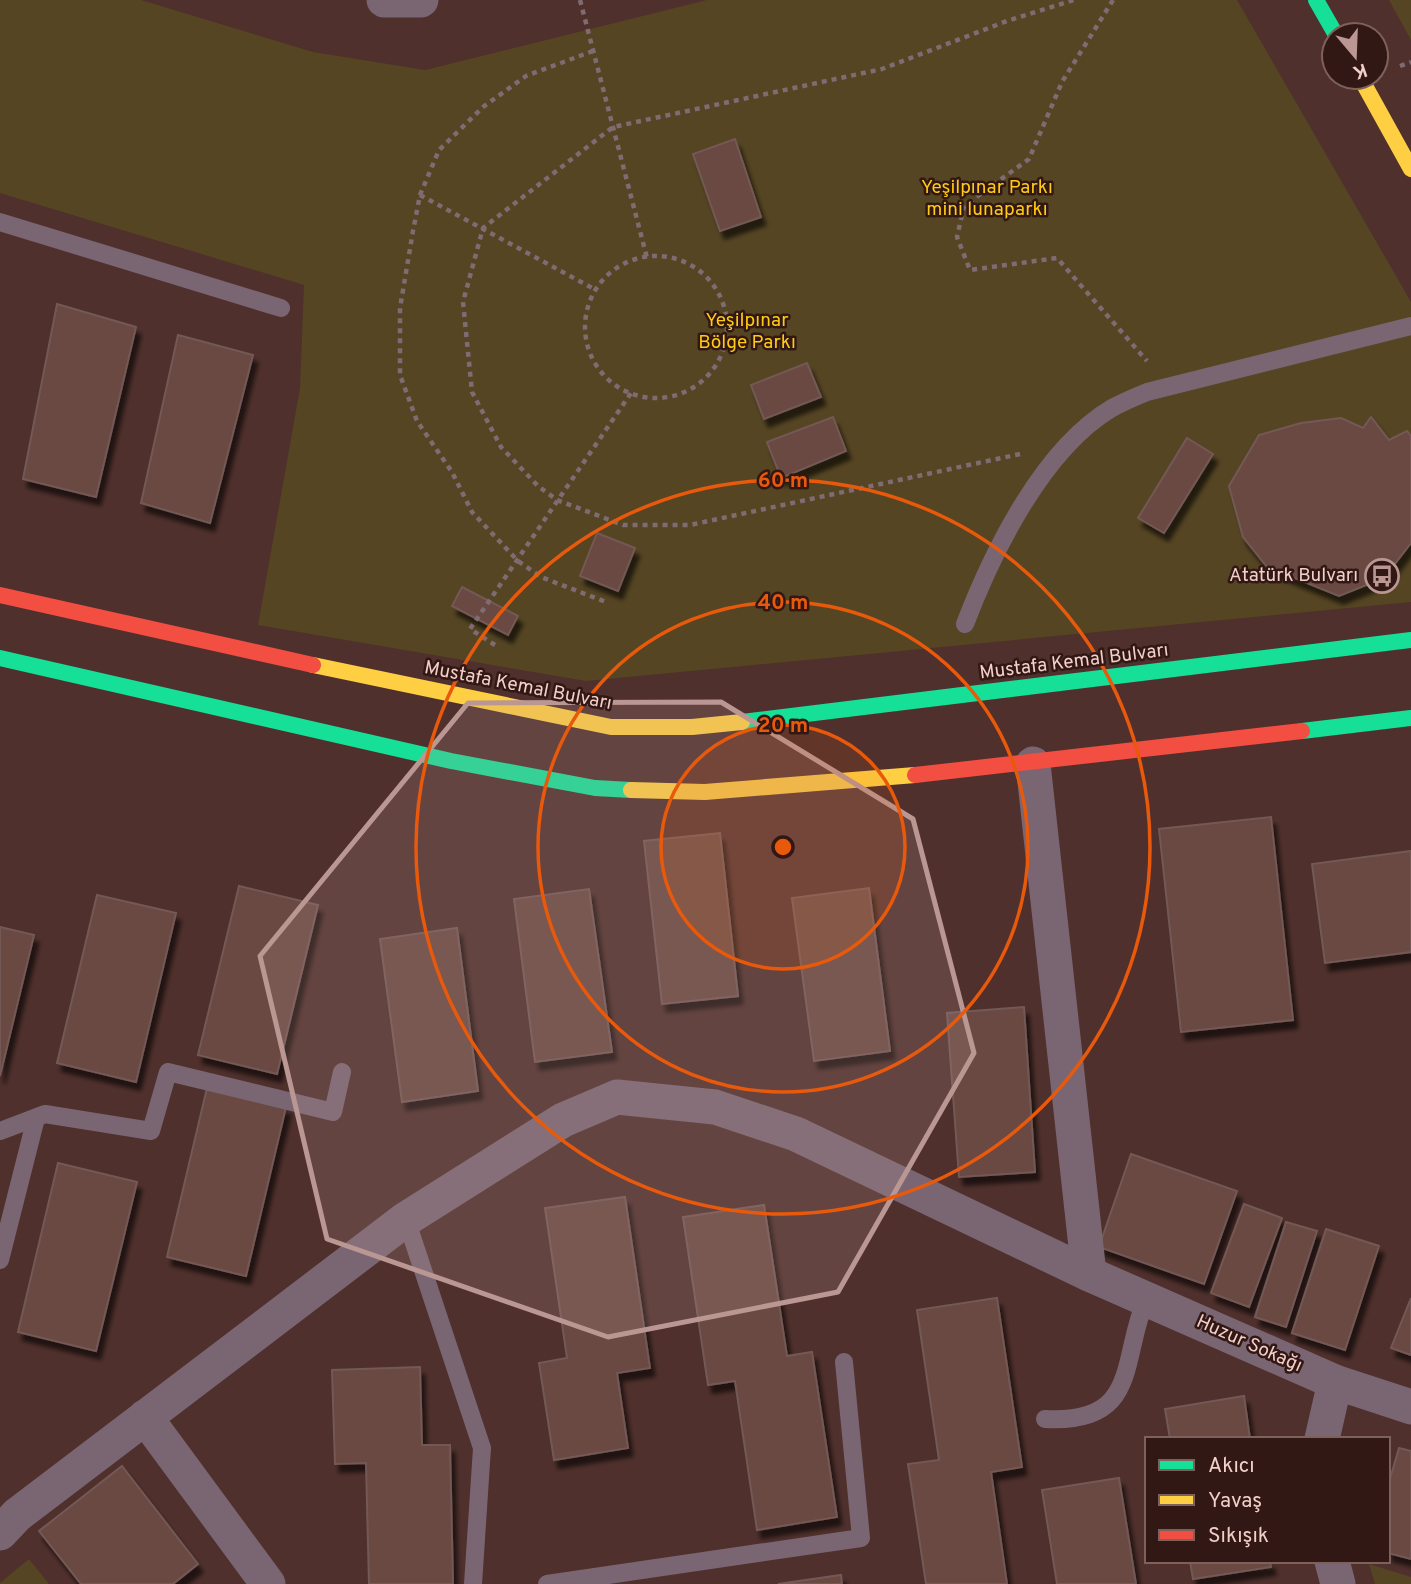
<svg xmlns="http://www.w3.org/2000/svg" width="1411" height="1584" viewBox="0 0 1411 1584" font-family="Overpass,sans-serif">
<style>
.green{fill:#554523}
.building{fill:#6a4843;stroke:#735955;stroke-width:2;filter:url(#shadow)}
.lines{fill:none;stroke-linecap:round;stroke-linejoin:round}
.path{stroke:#7f6c73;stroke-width:4.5;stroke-dasharray:5 5;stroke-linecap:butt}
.lane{stroke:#7a6673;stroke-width:18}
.street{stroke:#7a6673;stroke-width:35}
.fast{stroke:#16e098;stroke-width:16}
.slow{stroke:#ffcf43;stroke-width:16}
.jam{stroke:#f24e42;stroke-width:16}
.marked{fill:#ba9792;fill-opacity:0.2;stroke:#ba9792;stroke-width:5;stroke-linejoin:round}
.ring{fill:none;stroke:#e8590c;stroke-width:3.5}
.labels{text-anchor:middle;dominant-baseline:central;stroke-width:5;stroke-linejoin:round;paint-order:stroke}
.park-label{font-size:19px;fill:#ffcb13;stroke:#311814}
.poi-label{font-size:19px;fill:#f4cfc9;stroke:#311814;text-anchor:end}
.street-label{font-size:19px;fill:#f4cfc9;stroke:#311814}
.centre{fill:#e8590c;stroke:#311814;stroke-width:3.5}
.ring-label{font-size:21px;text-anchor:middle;font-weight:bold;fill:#e8590c;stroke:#311814;stroke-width:5;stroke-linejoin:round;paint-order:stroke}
</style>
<defs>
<filter id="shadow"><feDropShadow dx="4.5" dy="8" stdDeviation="2" flood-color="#0009"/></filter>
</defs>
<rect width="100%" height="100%" fill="#4f302c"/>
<g class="green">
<polygon points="0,0 141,0 313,52 425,70 707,0 1237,0 1411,302 1411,602 586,681 258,625 300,388 304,285 0,193"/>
<polygon points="1389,0 1411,0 1411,40"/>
<polygon points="29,1559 49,1584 0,1584 0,1583"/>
<polygon points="1369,1564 1411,1577 1411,1584 1375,1584"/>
</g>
<g class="building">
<polygon points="735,139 761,217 720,231 693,154"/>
<polygon points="57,304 136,327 96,497 23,479"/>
<polygon points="178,335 253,355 210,523 141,503"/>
<polygon points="807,363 821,397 764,419 751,385"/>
<polygon points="833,417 846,451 781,478 767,442"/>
<polygon points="1371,417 1389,440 1407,431 1411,436 1411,543 1384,578 1339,596 1267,567 1243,537 1229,486 1259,435 1301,423 1341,418 1363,428"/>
<polygon points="1187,438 1213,454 1164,533 1138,518"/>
<polygon points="597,533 635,548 618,591 580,576"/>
<polygon points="462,587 518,616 508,635 452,606"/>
<polygon points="1271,817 1293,1020 1181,1032 1159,829"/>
<polygon points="720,833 738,996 662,1004 644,841"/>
<polygon points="1411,851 1411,952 1325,963 1312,864"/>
<polygon points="239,886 318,905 277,1074 198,1055"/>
<polygon points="869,888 890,1051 814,1061 792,898"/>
<polygon points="589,889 612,1052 535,1062 514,899"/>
<polygon points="97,895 176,913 136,1082 57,1063"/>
<polygon points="0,927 34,935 0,1076"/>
<polygon points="457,928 478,1091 402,1102 380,939"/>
<polygon points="1024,1007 1035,1172 959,1177 947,1013"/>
<polygon points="207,1088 286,1107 246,1276 167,1257"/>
<polygon points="1131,1154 1237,1191 1204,1284 1099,1247"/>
<polygon points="58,1163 137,1182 96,1351 18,1332"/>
<polygon points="625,1197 650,1368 617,1373 628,1448 554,1460 539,1363 567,1358 545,1208"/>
<polygon points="1244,1204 1282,1218 1249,1307 1211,1293"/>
<polygon points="764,1205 787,1356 812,1352 837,1517 757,1530 735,1381 708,1385 683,1217"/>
<polygon points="1286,1222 1317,1231 1286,1327 1255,1317"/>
<polygon points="1326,1229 1379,1246 1345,1350 1292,1333"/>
<polygon points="997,1298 1022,1467 991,1472 1007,1584 926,1584 908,1464 939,1460 917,1310"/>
<polygon points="1411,1298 1411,1355 1391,1348"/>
<polygon points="420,1367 422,1445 450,1445 453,1584 369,1584 366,1463 335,1464 332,1370"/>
<polygon points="1244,1396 1250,1439 1170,1439 1165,1409"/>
<polygon points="1399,1448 1411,1451 1411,1559 1388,1553 1388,1486"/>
<polygon points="122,1466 198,1564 173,1584 81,1584 39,1531"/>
<polygon points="1119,1478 1136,1584 1057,1584 1042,1490"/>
<polygon points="1190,1561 1270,1561 1271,1567 1193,1579"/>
<polygon points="841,1575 842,1584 778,1584"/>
</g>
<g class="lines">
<g class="path">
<polyline points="580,0 647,258"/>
<polyline points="1113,0 1062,82 1029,159 964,206 957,237 970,270 1057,258 1147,361"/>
<polyline points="593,51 526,76 483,107 439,150 420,195 413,231 400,308 400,375 417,421 452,472 472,512 518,561 541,577 606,602"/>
<polyline points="1400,66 1411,62"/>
<polyline points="420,195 596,290"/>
<circle cx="656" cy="327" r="71"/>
<polyline points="1020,454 690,525 623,525 557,500 538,486 501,447 472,392 463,302 483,228 613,127 882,69 1007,21 1074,0"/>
<polyline points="495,645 470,629 631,393"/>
</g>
<g class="lane">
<polyline points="0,222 281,308"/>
<path d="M965,624C993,551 1043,449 1112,408C1123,402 1135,397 1147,392L1411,326"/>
<polyline points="0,1131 45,1114 151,1131 168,1072 333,1112 342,1072"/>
<polyline points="406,1219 482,1448 473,1584"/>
<polyline points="0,1260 36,1118"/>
<path d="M1045,1419C1140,1424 1120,1361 1146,1299"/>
<polyline points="547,1584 861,1538 844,1362"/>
</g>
<g class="street">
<polyline points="384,0 421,0"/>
<polyline points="1089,1274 1335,1382 1411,1407"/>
<polyline points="145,1417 268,1584"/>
<polyline points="1322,1439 1335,1382"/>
<polyline points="0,1533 17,1515 406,1219 563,1120 617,1097 715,1107 796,1134 1089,1274 1033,764"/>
<polyline points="1332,1561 1338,1584"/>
</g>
<g class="fast">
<polyline points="1316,0 1336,35"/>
<polyline points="0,658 451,761 595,788 631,790"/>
<polyline points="742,722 1411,640"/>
<polyline points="1302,731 1411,718"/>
</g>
<g class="slow">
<polyline points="1360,77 1411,169"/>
<polyline points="313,665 611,727 692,727 742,722"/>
<polyline points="631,790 705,792 915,775"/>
</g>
<g class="jam">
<polyline points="0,595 313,665"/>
<polyline points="915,775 1302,731"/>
</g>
</g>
<path class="marked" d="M721,702L913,819L974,1053L838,1292L608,1337L327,1239L260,956L468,703Z"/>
<circle cx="783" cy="847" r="122" fill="#e8590c" fill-opacity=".12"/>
<g class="ring">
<circle cx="783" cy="847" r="122"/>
<circle cx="783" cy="847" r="245"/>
<circle cx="783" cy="847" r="367"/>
</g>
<defs>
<g id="bus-ring" transform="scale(1.75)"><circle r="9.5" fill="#311814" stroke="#ba9792" stroke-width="1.5"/><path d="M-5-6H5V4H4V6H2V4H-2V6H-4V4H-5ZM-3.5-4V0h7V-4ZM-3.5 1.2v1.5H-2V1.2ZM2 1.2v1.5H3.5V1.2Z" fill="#ba9792"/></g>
</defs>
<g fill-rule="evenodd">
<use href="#bus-ring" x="1382" y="576"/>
</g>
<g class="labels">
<g class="park-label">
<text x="987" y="188">Yeşilpınar Parkı<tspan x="987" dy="22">mini lunaparkı</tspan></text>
<text x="747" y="321">Yeşilpınar<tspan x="747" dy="22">Bölge Parkı</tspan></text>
</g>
<g class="poi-label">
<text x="1358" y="576">Atatürk Bulvarı</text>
</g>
<g class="street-label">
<text transform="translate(1074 662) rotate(-7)">Mustafa Kemal Bulvarı</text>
<text transform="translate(518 686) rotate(11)">Mustafa Kemal Bulvarı</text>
<text transform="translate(1249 1344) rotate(24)">Huzur Sokağı</text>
</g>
</g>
<circle cx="783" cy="847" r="10" class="centre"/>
<g class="ring-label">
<text x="783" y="487">60 m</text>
<text x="783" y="609">40 m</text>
<text x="783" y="732">20 m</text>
</g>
<rect x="1145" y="1437" width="245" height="126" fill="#311814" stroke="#7f615c" stroke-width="2"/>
<rect x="1159" y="1460" width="35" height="10" fill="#16e098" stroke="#7f615c" stroke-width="2"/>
<text x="1208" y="1472" font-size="21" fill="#f4cfc9">Akıcı</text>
<rect x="1159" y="1495" width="35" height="10" fill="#ffcf43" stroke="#7f615c" stroke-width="2"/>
<text x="1208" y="1507" font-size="21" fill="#f4cfc9">Yavaş</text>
<rect x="1159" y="1530" width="35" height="10" fill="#f24e42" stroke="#7f615c" stroke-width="2"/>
<text x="1208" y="1542" font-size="21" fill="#f4cfc9">Sıkışık</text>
<g transform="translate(1355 56) rotate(161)"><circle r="33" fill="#311814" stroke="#7f615c" stroke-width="2"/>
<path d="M0-5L12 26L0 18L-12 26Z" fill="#ba9792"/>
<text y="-10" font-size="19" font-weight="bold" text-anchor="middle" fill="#f4cfc9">K</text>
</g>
</svg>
